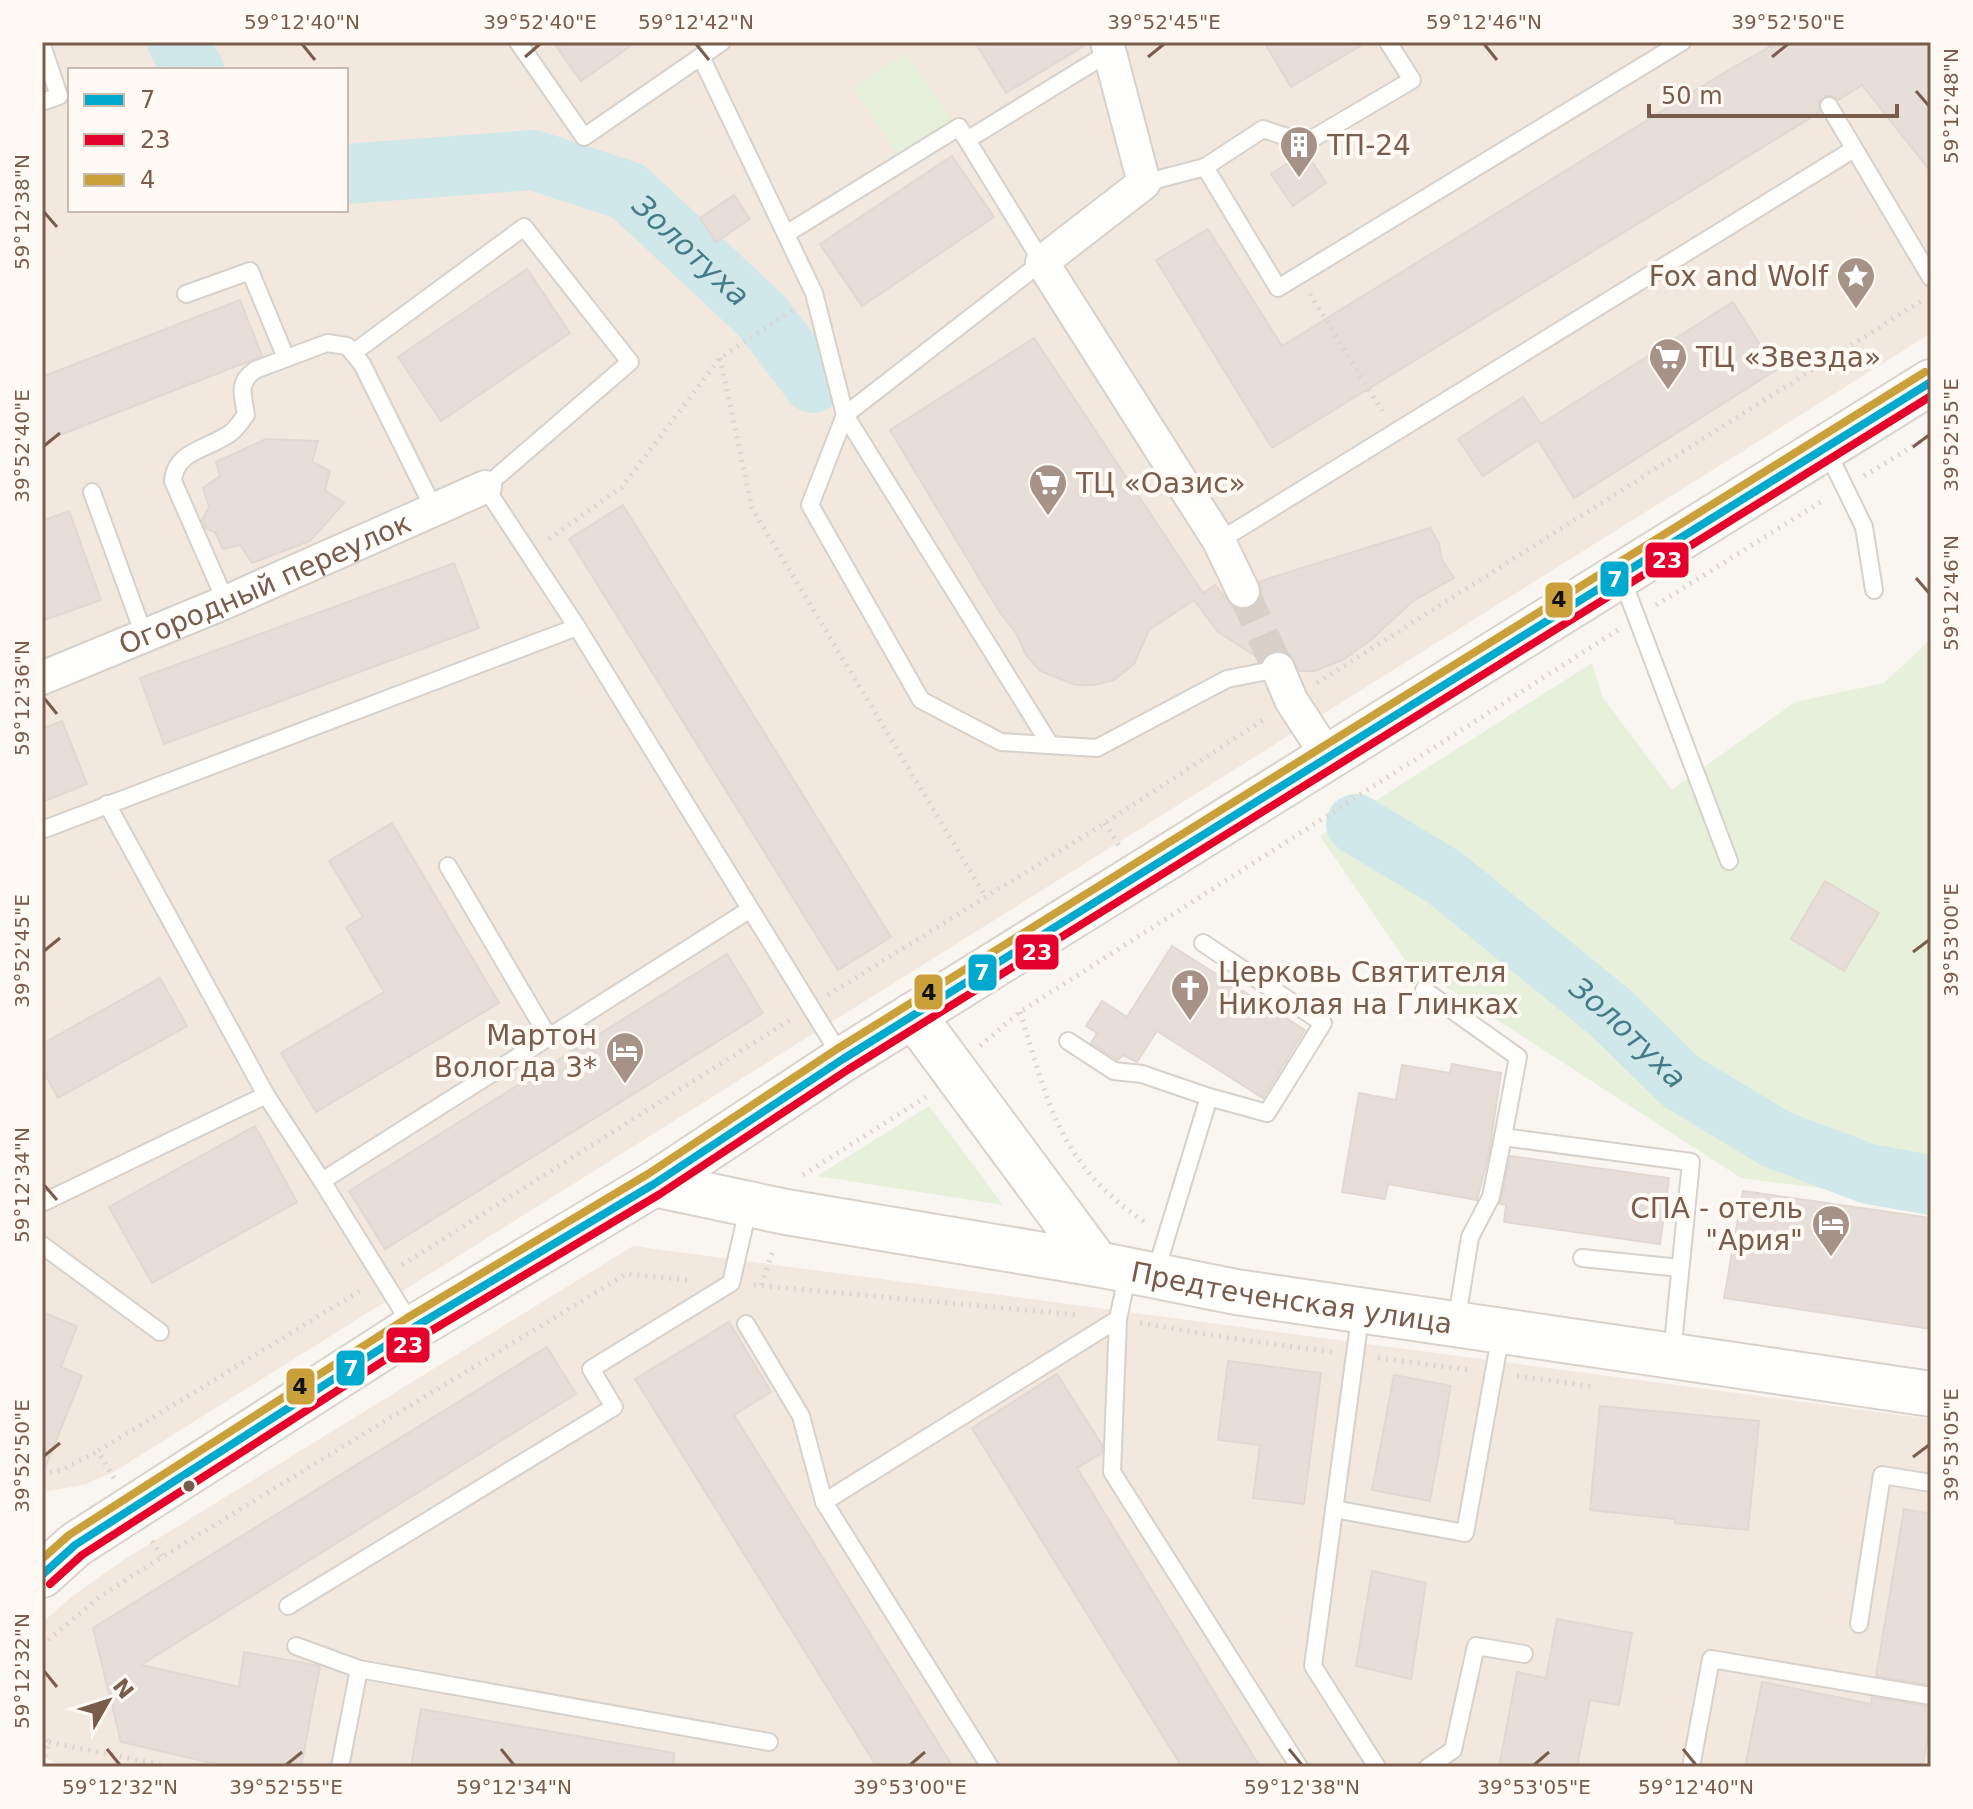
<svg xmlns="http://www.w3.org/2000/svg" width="1973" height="1809" viewBox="0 0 1973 1809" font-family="'DejaVu Sans',sans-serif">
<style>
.residential{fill:#f2e8de;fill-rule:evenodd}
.green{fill:#e7f0db}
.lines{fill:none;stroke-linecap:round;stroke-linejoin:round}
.river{stroke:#d0e8ea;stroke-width:60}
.building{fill:#e6ded7;stroke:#e2d8d2;stroke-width:2}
.street-tunnel{stroke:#d9cfc7;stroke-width:32;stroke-dasharray:32 16;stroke-linecap:butt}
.lane-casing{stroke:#d7d1cb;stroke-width:20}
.street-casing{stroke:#d7d1cb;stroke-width:36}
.secondary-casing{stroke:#d9d2cb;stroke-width:48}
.path{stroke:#dcd5d0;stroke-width:5;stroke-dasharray:2 6;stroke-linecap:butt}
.lane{stroke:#fefefd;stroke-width:16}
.street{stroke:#fefefd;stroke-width:32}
.secondary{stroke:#fefefd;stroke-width:44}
.bus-1-casing{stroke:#fffaf3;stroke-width:14}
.bus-2-casing{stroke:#fffaf3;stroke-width:14}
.bus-3-casing{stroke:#fffaf3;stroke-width:14}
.bus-1{stroke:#00a9ce;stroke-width:8}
.bus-2{stroke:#e4002b;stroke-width:8}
.bus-3{stroke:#c9a03a;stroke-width:8}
.ticks{fill:none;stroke:#7a5c4d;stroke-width:3}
.bus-dot{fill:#7a5c4d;stroke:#fffaf3;stroke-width:3}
.labels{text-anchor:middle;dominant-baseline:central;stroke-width:8;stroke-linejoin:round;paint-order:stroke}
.poi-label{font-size:28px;fill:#7a5c4d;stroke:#fffaf3;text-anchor:start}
.street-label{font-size:28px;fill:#7a5c4d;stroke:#fffaf3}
.water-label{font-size:30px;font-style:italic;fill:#437c86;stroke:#fffaf3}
.line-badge{stroke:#fffaf3;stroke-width:3}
.badge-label{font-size:22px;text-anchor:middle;font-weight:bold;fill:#fff}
.pale-badge-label{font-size:22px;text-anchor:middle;font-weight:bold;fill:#111}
.neatline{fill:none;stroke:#7a5c4d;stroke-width:3}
.ticks-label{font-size:20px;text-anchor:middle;fill:#7a5c4d}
</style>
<rect width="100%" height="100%" fill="#f9f5f0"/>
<g class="residential">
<path d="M42,42H1931V333L112,1473L83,1485L42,1492ZM70,70H346V210H70Z"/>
<polygon points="633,1246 1931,1419 1931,1767 78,1767 53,1762 42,1756 42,1623 70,1598 125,1559"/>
</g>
<g class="green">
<polygon points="906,53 958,130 905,166 852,88"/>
<polygon points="1931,639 1931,1203 1741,1178 1405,960 1320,836 1592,663 1603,698 1672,790 1795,702 1884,683"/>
<polygon points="929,1106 1003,1205 817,1176"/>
</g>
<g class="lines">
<g class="river">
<polyline points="177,42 194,70"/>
<path id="s1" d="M346,174L533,160L628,191L762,316L813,383"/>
<path id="s2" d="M1356,824L1444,877L1611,1013L1680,1081L1776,1139L1869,1174L1931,1185"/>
</g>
</g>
<g class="building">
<polygon points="553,42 636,42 581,81"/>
<polygon points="975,42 1089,42 1089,43 1006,93"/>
<polygon points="1264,42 1367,42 1291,87"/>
<polygon points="1778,42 1931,42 1931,172 1862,85 1838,100 1834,96 1824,96 1819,101 1820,112 1272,448 1156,260 1208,229 1282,346 1722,74"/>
<polygon points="1302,154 1307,154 1326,183 1293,206 1271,174"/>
<polygon points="952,156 994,217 862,306 820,244"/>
<polygon points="734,195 750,219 716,242 700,218"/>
<polygon points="527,269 570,333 441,421 398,357"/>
<polygon points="240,300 262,356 42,442 42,377"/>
<polygon points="1733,302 1776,370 1574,498 1538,440 1483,476 1458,439 1523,397 1541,424"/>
<polygon points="1034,338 1203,593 1215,585 1233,607 1242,610 1250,608 1259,601 1262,592 1260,582 1267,579 1430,528 1439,543 1442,560 1454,578 1413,601 1372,639 1344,659 1315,671 1299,671 1290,654 1281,650 1270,652 1262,660 1218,632 1194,600 1149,630 1134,664 1114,680 1094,685 1076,685 1040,671 1026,655 1016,633 999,611 890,430"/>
<polygon points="266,439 318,441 312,462 330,471 325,490 344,503 310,541 252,563 240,545 223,549 215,532 206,529 202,520 209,507 203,488 220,476 216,462"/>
<polygon points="623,505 891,937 838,970 569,539"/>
<polygon points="69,511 101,600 42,621 42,521"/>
<polygon points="454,563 479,628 164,744 140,678"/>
<polygon points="62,721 87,784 42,802 42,729"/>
<polygon points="392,823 499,1003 316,1112 281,1053 384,992 346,927 363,917 329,861"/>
<polygon points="1825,881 1879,913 1844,971 1791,939"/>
<polygon points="1172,946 1305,1030 1263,1098 1157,1031 1137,1062 1123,1055 1118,1060 1091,1043 1097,1033 1086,1026 1102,1001 1127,1017"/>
<polygon points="727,954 763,1013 385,1249 349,1191"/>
<polygon points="160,978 187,1026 58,1098 42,1069 42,1044"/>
<polygon points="1452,1064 1501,1073 1489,1153 1477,1200 1388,1184 1385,1199 1342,1192 1359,1093 1396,1100 1402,1065 1450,1073"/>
<polygon points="255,1126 297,1202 152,1283 109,1207"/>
<polygon points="1510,1156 1669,1178 1660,1244 1504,1222 1506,1205 1500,1204"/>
<polygon points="1743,1191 1931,1218 1931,1329 1724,1298"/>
<polygon points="42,1312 77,1326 61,1367 82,1376 43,1473"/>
<polygon points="729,1322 771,1392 734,1415 953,1767 877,1767 635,1379"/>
<polygon points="547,1347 576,1394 141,1665 239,1687 244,1652 320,1666 301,1767 229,1767 121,1742 93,1628"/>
<polygon points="1228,1361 1321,1373 1304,1504 1253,1498 1260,1445 1218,1440"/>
<polygon points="1057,1374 1102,1445 1102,1453 1077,1468 1260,1767 1182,1767 972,1428"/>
<polygon points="1394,1375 1451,1386 1430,1501 1372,1490"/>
<polygon points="1600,1406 1759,1421 1748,1530 1675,1523 1675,1519 1590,1510"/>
<polygon points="1904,1509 1931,1514 1931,1685 1876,1676"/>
<polygon points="1372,1571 1426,1583 1411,1679 1356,1666"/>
<polygon points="1557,1619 1632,1633 1619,1705 1590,1700 1577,1767 1499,1767 1517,1672 1546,1678"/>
<polygon points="1762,1682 1871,1704 1872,1697 1931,1707 1931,1721 1922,1767 1745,1767"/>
<polygon points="421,1709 674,1753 673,1767 411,1767"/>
</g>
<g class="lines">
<polyline class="street-tunnel" points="1243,591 1278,669"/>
<g class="lane-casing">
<g id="lane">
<polyline points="518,42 584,137 722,42"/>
<polyline points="42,45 59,96 42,102"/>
<polyline points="701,57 814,293 845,415 1049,743"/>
<polyline points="1829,106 1931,278"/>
<polyline points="967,140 1110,52"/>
<polyline points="1205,167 1263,129 1305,143 1412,80 1388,42"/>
<polyline points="1144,183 1205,167 1278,288 1682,42"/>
<polyline points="786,234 959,127 1042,262 845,415 810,505 921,700 1001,742 1097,748 1227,679 1278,669"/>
<polyline points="186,294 250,271 286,358"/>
<polyline points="353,353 524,227 630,362 485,487 577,627 842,1058"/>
<polyline points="1826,449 1864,527 1874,590"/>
<polyline points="92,492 144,635"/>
<polyline points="1219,541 1854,149"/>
<polyline points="1621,576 1729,861"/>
<path d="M226,602L173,481C175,451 208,449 229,434C236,430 241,421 246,415C243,395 237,383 255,370L327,343L347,346L362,364L435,511"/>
<polyline points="107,804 266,1095"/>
<polyline points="42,830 577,627"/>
<polyline points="448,866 549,1038"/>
<polyline points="1424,990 1518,1057 1503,1137 1691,1162 1672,1354"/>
<polyline points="1068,1041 1114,1071 1142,1074 1209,1097"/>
<polyline points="42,1203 266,1095 322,1181"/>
<polyline points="42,1245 160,1332"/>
<polyline points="1582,1258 1680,1268"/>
<polyline points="1128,1272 1118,1319 1112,1472 1299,1767"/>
<polyline points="1155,1274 1209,1097 1267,1113 1323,1023 1203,943"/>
<polyline points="1361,1310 1313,1666 1377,1767"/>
<polyline points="746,1324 801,1416 824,1502 990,1767"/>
<polyline points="1456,1324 1470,1237 1491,1197 1503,1137"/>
<polyline points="412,1326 322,1181 749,910"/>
<polyline points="824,1502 1118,1319"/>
<polyline points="1334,1509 1465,1533 1501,1333"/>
<polyline points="288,1606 614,1407 591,1369 731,1283 749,1205"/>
<polyline points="1859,1624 1882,1475 1931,1483"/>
<polyline points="296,1646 359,1669"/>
<polyline points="340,1767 359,1669 769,1742"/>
<polyline points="1428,1767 1453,1750 1476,1646 1524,1654"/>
<polyline points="1691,1767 1711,1659 1931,1696"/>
</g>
</g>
<g class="street-casing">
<g id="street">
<polyline points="1107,42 1144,183 1042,262 1219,541 1243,591"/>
<polyline points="1278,669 1291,700 1328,757"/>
<path id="s3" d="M42,678L226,602L485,487"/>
</g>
</g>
<g class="secondary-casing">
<g id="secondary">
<polyline points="913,1015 1097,1264"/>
<path id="s4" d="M654,1184L786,1212L1097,1264L1236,1292L1931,1394"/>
<polyline points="42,1575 75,1545 413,1328 654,1184 843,1059 1931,382"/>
</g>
</g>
<g class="path">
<polyline points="1310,294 1382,411"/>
<polyline points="720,358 752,508 986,897"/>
<polyline points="1864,476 1931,435"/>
<polyline points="549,539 622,487 720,358 795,308"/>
<polyline points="1656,605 1824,500"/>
<polyline points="1317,683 1924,299"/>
<polyline points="1105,823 1119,846"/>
<polyline points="828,995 1105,823 1266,718"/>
<path d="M1020,1012C1049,1105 1060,1167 1148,1224"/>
<polyline points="980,1046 1020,1012 1618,630"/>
<polyline points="803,1175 926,1097"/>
<polyline points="402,1265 793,1018"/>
<polyline points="754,1285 1079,1315"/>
<polyline points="761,1285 774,1248"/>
<polyline points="1140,1323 1229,1338 1332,1352"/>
<polyline points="1378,1358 1471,1370"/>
<polyline points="1517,1376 1590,1386"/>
<polyline points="42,1474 62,1470 98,1451"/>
<polyline points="114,1478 98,1451 363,1289"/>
<polyline points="152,1541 162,1557"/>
<polyline points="42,1645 101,1596 162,1557 626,1274 689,1280"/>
<polyline points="42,1733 49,1742 42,1767"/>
<polyline points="49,1742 172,1767"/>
</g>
<use href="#lane" class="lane"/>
<use href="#street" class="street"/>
<use href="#secondary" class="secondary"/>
<g class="bus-1-casing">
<polyline id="bus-1" points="42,1575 75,1545 413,1328 654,1184 843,1059 1931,382"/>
</g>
<g class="bus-2-casing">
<polyline id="bus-2" points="50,1584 82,1555 419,1338 660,1194 849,1069 1931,396"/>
</g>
<g class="bus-3-casing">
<polyline id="bus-3" points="42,1559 69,1535 407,1318 648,1174 837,1049 1925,372"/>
</g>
<use href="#bus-1" class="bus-1"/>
<use href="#bus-2" class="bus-2"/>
<use href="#bus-3" class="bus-3"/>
</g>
<path class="ticks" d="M302,44L315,60M696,44L709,60M1484,44L1497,60M525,57L540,44M1148,57L1164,44M1772,57L1788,44M1916,91L1929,106M44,212L57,227M44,446L60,433M1913,447L1929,435M1916,578L1929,593M44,698L57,714M44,951L60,938M1913,952L1929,940M44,1185L57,1200M44,1456L60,1443M1913,1457L1929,1445M44,1671L57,1687M107,1749L120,1765M501,1749L514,1765M1289,1749L1302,1765M1683,1749L1696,1765M286,1765L302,1752M910,1765L925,1752M1534,1765L1549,1752"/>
<defs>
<g id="building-pin" transform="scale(2)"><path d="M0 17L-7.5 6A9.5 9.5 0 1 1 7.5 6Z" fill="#a69286" stroke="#fffaf3"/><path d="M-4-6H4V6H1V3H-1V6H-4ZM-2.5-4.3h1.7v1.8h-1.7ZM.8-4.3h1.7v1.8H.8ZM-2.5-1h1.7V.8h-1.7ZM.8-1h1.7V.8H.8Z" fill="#fff"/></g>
<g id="sight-pin" transform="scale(2)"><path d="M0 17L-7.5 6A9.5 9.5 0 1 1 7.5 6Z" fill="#a69286" stroke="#fffaf3"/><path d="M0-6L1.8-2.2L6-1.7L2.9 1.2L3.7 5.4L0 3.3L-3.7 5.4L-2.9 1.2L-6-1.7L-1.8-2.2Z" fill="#fff"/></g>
<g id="supermarket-pin" transform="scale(2)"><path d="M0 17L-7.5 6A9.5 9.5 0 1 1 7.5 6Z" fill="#a69286" stroke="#fffaf3"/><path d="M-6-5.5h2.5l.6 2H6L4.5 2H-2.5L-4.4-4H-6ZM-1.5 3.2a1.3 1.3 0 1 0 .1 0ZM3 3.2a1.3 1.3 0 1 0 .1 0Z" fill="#fff"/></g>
<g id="church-pin" transform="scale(2)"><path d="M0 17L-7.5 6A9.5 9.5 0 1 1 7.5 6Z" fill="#a69286" stroke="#fffaf3"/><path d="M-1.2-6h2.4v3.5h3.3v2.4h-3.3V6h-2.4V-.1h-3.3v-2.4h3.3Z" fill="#fff"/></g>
<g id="hotel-pin" transform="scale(2)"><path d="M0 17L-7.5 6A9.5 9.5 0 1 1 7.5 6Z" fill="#a69286" stroke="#fffaf3"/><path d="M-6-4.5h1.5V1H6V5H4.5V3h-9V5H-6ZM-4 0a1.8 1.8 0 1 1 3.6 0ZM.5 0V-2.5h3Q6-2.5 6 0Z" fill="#fff"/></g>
</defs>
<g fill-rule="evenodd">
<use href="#building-pin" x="1299" y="145"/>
<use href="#sight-pin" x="1856" y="276"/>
<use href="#supermarket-pin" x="1668" y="357"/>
<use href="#supermarket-pin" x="1048" y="483"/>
<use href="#church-pin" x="1190" y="988"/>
<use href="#hotel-pin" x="625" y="1051"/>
<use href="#hotel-pin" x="1831" y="1224"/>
</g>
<circle class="bus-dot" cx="189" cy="1486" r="7"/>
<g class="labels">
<g class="poi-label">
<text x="1327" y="145">ТП-24</text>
<text x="1828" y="276" text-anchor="end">Fox and Wolf</text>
<text x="1696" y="357">ТЦ «Звезда»</text>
<text x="1076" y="483">ТЦ «Оазис»</text>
<text x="1218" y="972">Церковь Святителя<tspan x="1218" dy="32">Николая на Глинках</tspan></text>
<text x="597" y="1035" text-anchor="end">Мартон<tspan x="597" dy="32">Вологда 3*</tspan></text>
<text x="1803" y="1208" text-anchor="end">СПА - отель<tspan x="1803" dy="32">"Ария"</tspan></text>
</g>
<g class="street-label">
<text stroke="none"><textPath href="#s3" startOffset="242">Огородный переулок</textPath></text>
<text stroke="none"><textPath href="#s4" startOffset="648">Предтеченская улица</textPath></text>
</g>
<g class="water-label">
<text stroke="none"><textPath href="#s1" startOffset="374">Золотуха</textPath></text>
<text stroke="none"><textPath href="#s2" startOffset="344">Золотуха</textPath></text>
</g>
</g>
<g class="line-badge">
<rect x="1644" y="541" width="46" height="38" rx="8" fill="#e4002b"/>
<rect x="1599" y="560" width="31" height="38" rx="8" fill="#00a9ce"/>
<rect x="1544" y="581" width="30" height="38" rx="8" fill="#c9a03a"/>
<rect x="1014" y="933" width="46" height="38" rx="8" fill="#e4002b"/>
<rect x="967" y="953" width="31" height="39" rx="8" fill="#00a9ce"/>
<rect x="913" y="973" width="31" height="38" rx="8" fill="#c9a03a"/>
<rect x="385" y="1326" width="46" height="38" rx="8" fill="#e4002b"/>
<rect x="335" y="1349" width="31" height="38" rx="8" fill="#00a9ce"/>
<rect x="285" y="1367" width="31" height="39" rx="8" fill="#c9a03a"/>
</g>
<g class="badge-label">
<text x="1667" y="568">23</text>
<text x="1615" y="587">7</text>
<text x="1037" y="960">23</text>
<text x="982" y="980">7</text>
<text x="408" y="1353">23</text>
<text x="351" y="1376">7</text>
</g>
<g class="pale-badge-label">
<text x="1559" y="607">4</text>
<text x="929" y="1000">4</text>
<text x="300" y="1394">4</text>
</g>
<rect width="1973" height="1809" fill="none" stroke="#fffaf3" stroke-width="88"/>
<rect x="68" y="68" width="280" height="144" fill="#fffaf3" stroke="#cabbb1" stroke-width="2"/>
<rect x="84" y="94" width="40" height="12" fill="#00a9ce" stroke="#cabbb1" stroke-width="2"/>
<text x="140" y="108" font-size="24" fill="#7a5c4d">7</text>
<rect x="84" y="134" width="40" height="12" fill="#e4002b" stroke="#cabbb1" stroke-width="2"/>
<text x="140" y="148" font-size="24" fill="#7a5c4d">23</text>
<rect x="84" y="174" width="40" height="12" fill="#c9a03a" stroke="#cabbb1" stroke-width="2"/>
<text x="140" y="188" font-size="24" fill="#7a5c4d">4</text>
<g transform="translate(108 1701) rotate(51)" stroke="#fffaf3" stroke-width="6" paint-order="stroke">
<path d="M0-6L14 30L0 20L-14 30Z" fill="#7a5c4d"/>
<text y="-12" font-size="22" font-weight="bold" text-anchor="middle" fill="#7a5c4d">N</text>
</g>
<path d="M1649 104v12h248v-12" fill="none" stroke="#7a5c4d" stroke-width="4"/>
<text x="1661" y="104" font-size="24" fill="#7a5c4d" stroke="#fffaf3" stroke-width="6" paint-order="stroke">50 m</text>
<rect x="44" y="44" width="1885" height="1721" class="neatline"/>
<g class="ticks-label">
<text x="302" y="29">59°12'40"N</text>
<text x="540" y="29">39°52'40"E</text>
<text x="696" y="29">59°12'42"N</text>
<text x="1164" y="29">39°52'45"E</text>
<text x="1484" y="29">59°12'46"N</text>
<text x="1788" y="29">39°52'50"E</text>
<text transform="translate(1951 106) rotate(-90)" y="7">59°12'48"N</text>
<text transform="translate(22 212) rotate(-90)" y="7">59°12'38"N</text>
<text transform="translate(1951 435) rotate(-90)" y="7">39°52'55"E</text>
<text transform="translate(22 446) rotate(-90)" y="7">39°52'40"E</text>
<text transform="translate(1951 593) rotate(-90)" y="7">59°12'46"N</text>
<text transform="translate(22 698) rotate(-90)" y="7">59°12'36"N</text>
<text transform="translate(1951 940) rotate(-90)" y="7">39°53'00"E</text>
<text transform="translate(22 951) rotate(-90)" y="7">39°52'45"E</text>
<text transform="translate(22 1185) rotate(-90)" y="7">59°12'34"N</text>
<text transform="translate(1951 1445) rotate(-90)" y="7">39°53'05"E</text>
<text transform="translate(22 1456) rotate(-90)" y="7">39°52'50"E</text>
<text transform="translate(22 1671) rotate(-90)" y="7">59°12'32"N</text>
<text x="120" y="1794">59°12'32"N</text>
<text x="286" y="1794">39°52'55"E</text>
<text x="514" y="1794">59°12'34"N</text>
<text x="910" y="1794">39°53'00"E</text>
<text x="1302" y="1794">59°12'38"N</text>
<text x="1534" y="1794">39°53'05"E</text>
<text x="1696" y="1794">59°12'40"N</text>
</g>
</svg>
